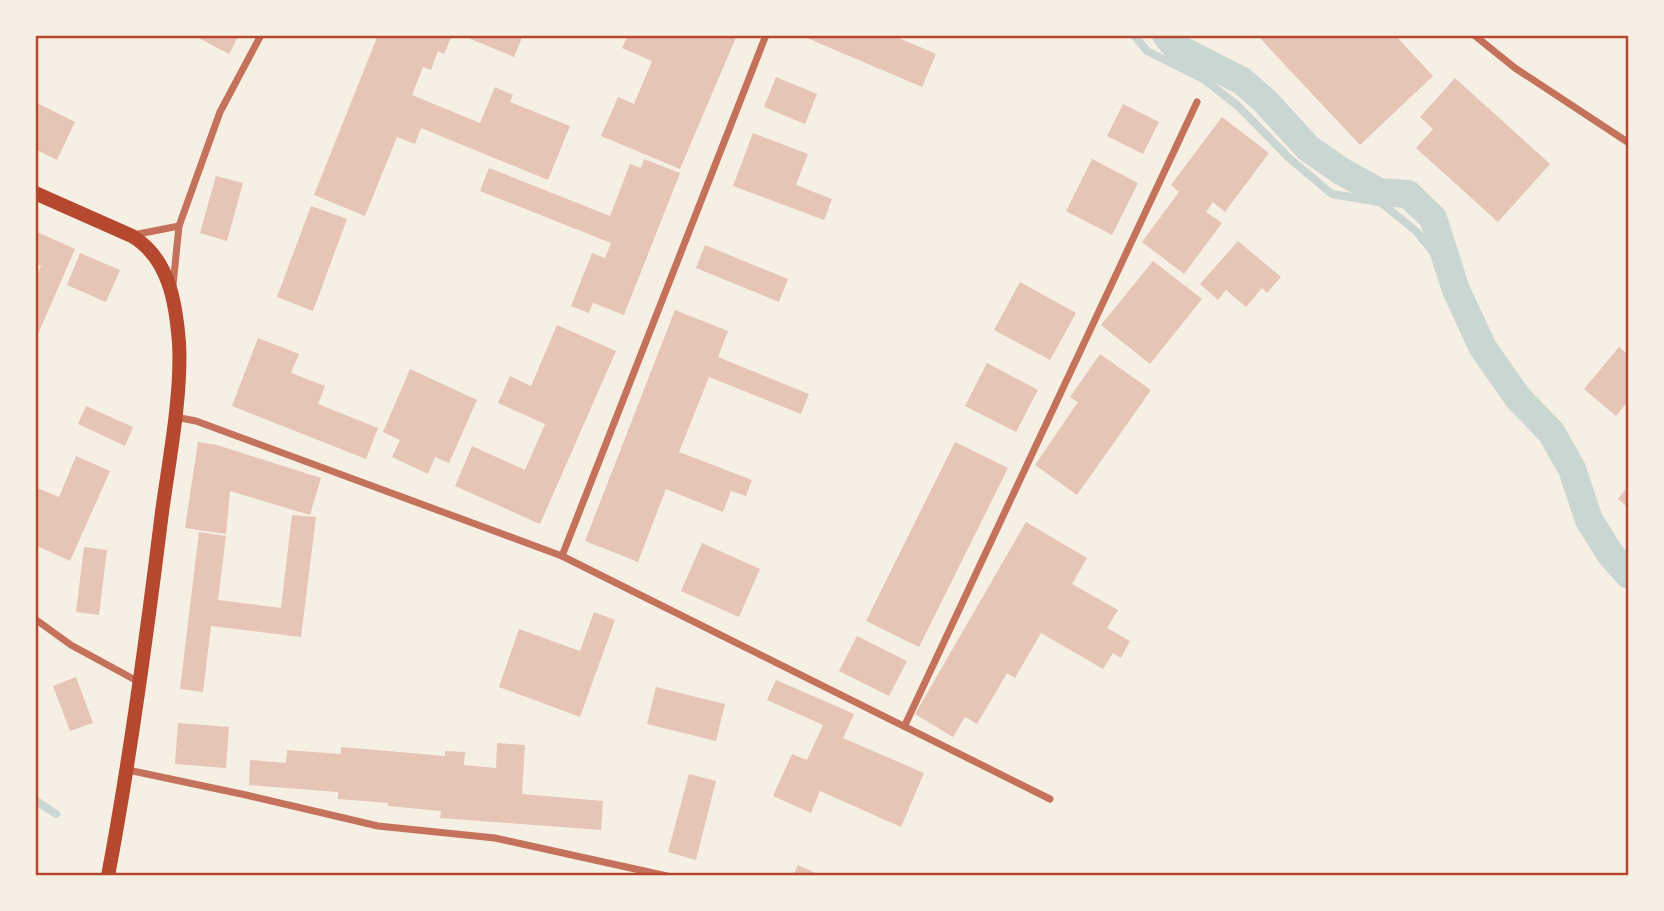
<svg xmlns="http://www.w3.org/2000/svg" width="1664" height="911" viewBox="0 0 1664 911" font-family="'Noto Sans',sans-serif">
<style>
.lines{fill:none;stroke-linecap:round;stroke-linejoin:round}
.stream{stroke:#c9d6d2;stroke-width:8}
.canal{stroke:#c9d6d2;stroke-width:28}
.building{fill:#e6c5b7}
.minor{stroke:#c5725c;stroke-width:7}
.secondary{stroke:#b5482f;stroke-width:14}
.neatline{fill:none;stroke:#b5482f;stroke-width:2.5}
</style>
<rect width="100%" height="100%" fill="#f6efe4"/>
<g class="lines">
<g class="stream">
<polyline points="1134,35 1147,51 1205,80 1238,106 1290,159 1332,194 1380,202 1416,231 1436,256 1456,290"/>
<polyline points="35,800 56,814"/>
</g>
<polyline class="canal" points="1166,35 1176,47 1242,81 1265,101 1308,148 1341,171 1379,192 1408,194 1433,218 1456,290 1483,348 1518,398 1551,432 1572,469 1589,520 1611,555 1629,575"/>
</g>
<g class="building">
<polygon points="193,35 239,35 229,54"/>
<polygon points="378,35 452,35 444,54 438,51 431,70 423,67 412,95 480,123 495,87 513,95 510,102 570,126 548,180 421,128 415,144 397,137 365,216 314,195"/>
<polygon points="461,35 523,35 514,57"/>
<polygon points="628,35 737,35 680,169 601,136 618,97 634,104 652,61 622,48"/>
<polygon points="800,35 892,35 936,54 922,87"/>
<polygon points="1257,35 1395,35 1433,76 1360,145"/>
<polygon points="776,77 817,94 805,124 764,107"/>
<polygon points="1455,78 1550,164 1498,222 1416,148 1433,129 1420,117"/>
<polygon points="35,102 75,122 57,160 35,149"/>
<polygon points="1123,104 1159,122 1143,154 1107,136"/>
<polygon points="1222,117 1269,153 1225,212 1213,202 1206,212 1222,223 1184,274 1142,242 1179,192 1171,185"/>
<polygon points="753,133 808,154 796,185 832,199 824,220 733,186"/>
<polygon points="644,159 680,173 624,315 593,303 589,313 571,306 592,253 605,258 611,243 480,191 489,168 610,216 630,164 641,168"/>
<polygon points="1092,159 1138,183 1112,235 1066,211"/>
<polygon points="216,176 243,183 227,241 200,233"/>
<polygon points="311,206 347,219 313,311 277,297"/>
<polygon points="35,231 75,249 35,341 35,279 41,266 35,263"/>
<polygon points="1238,241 1281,277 1267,293 1262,288 1246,307 1226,290 1218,300 1200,284"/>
<polygon points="705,245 788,279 779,302 696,268"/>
<polygon points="80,253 120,270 106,302 67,285"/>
<polygon points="1153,261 1202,299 1150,364 1101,325"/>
<polygon points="1020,282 1076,313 1050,360 994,330"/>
<polygon points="675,310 728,331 718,357 809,394 801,414 709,377 679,452 752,480 746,496 731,491 723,512 666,489 638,562 585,541"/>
<polygon points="557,325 616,351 540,524 455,486 472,446 525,470 545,424 498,403 510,376 531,386"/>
<polygon points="258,338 299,354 291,373 325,386 318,404 378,428 366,459 232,406"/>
<polygon points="1619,347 1629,356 1629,400 1616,416 1584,389"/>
<polygon points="1100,354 1151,390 1077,495 1035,465 1078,402 1070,397"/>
<polygon points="987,363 1038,390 1016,432 965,406"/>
<polygon points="410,369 477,400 449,463 435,457 428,474 392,457 400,440 383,432"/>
<polygon points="86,406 133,427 125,446 78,424"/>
<polygon points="198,442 217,445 321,478 310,515 230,491 226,534 185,528"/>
<polygon points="955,442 1008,468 919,647 866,621"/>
<polygon points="76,456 110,471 70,561 35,545 35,487 59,497"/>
<polygon points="1629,485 1629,508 1618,499"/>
<polygon points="292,515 316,517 301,637 211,626 203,692 180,689 199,532 226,536 218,600 281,608"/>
<polygon points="1026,522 1087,558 1072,584 1118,610 1107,628 1130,641 1121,658 1113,653 1103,669 1041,633 1015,678 1007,673 977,724 965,717 953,737 915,714"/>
<polygon points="702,543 760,569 739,617 681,591"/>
<polygon points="84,547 107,550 99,615 76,612"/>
<polygon points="594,612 615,620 580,717 499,687 519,629 580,651"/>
<polygon points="857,636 907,661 889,696 839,671"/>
<polygon points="76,677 93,723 70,731 53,686"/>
<polygon points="776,680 854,714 843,738 924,773 901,827 820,791 811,813 773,796 792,754 807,760 823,725 767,700"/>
<polygon points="656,687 725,704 716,741 647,724"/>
<polygon points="178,723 229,727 226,768 175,764"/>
<polygon points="497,743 525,745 522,794 603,801 601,830 440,818 441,811 388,806 388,803 338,799 338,792 249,785 250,760 286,763 287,750 341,754 341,747 445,756 445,751 465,752 464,765 496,768"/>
<polygon points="689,774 716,781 696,860 668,852"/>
<polygon points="798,865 822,876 793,876"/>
</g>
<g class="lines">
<g class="minor">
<polyline points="1474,35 1515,68 1629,143"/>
<polyline points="133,235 179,226 220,112 261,35"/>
<polyline points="173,285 179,226"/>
<polyline points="175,417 196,421 562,556 1050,799"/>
<polyline points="562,556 766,35"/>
<polyline points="35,619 71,645 139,682"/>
<polyline points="905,725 1197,102"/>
<polyline points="128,770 246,795 378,826 495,838 667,876"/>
</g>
<path class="secondary" d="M35,193L132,236C169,258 176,303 179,343C182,394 169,461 162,512C147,634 131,755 108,876"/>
</g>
<rect width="1664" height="911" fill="none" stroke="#f6efe4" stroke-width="74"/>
<rect x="37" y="37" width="1590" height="837" class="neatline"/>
</svg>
